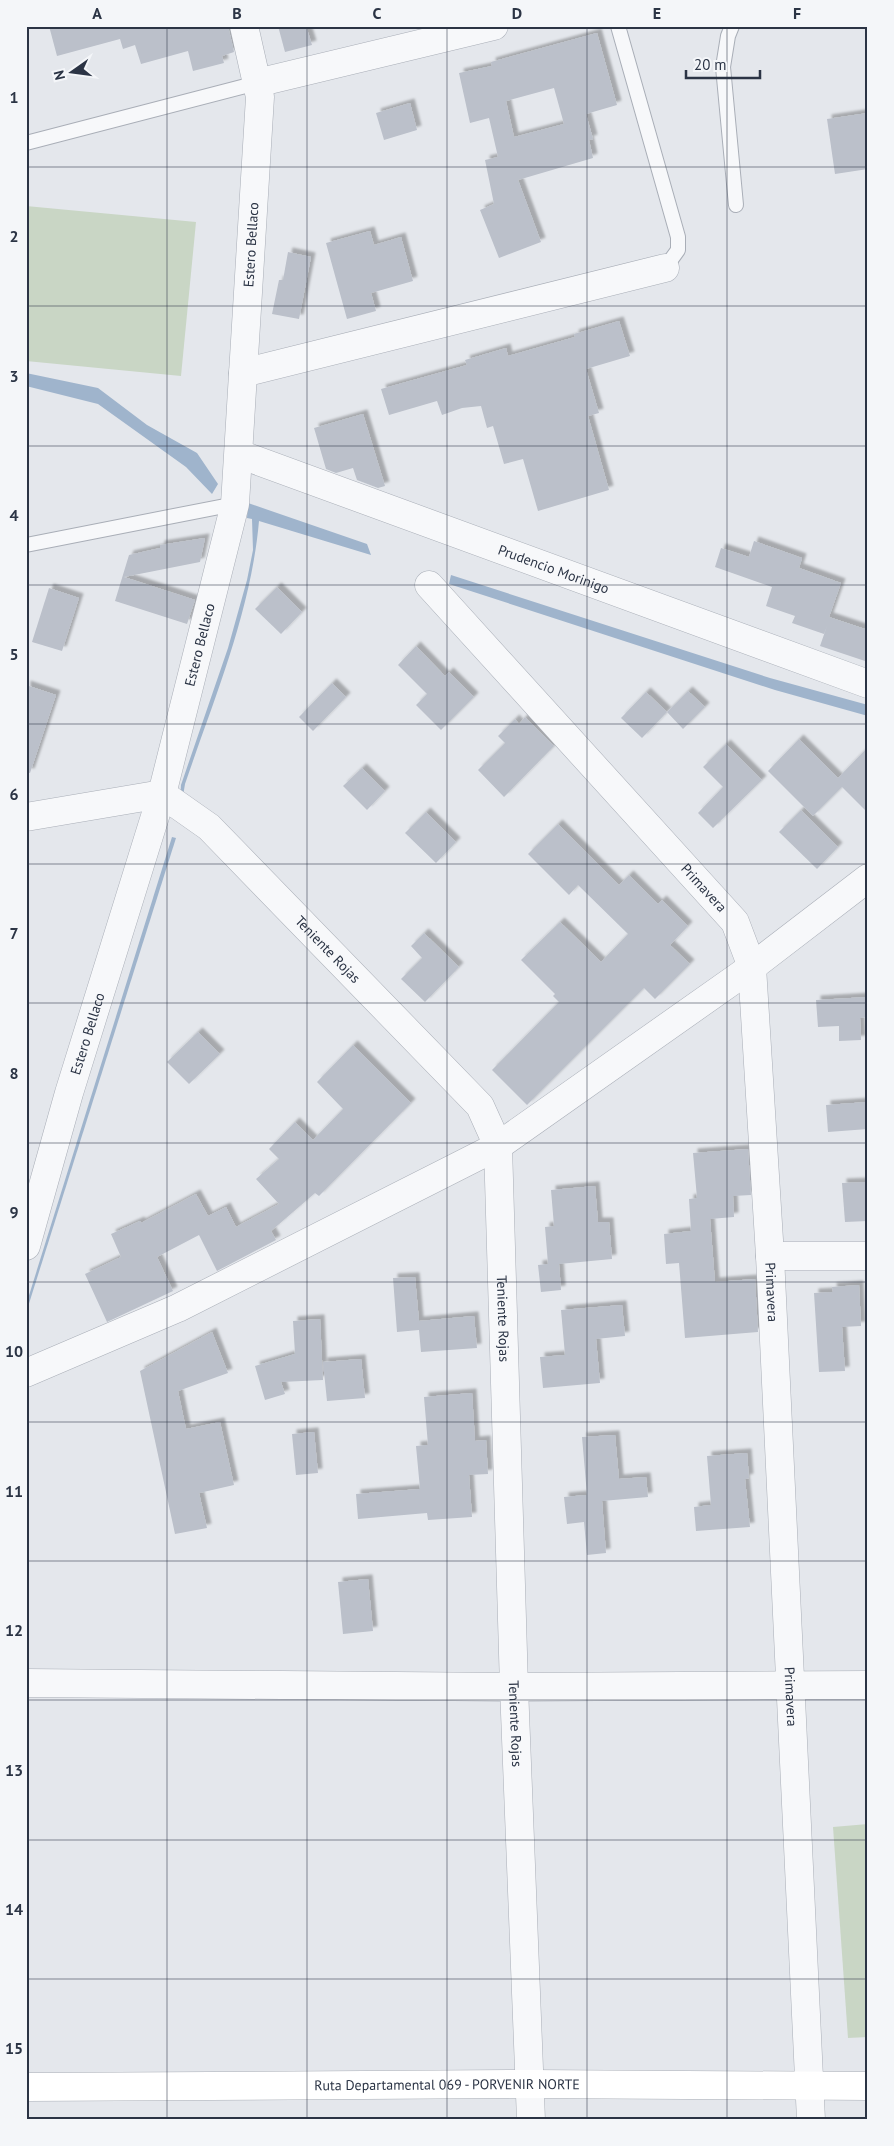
<svg xmlns="http://www.w3.org/2000/svg" width="894" height="2146" viewBox="0 0 894 2146" font-family="'PT Sans',sans-serif">
<style>
.green{fill:#c9d6c5}
.water{fill:#9fb4cc}
.building{fill:#bbc0ca;fill-rule:evenodd;filter:url(#shadow)}
.lines{fill:none;stroke-linecap:round;stroke-linejoin:round}
.lane-casing{stroke:#a9aeb7;stroke-width:16}
.street-casing{stroke:#a9aeb7;stroke-width:29}
.secondary-casing{stroke:#a9aeb7;stroke-width:29}
.lane{stroke:#f7f8fa;stroke-width:14}
.street{stroke:#f7f8fa;stroke-width:28}
.secondary{stroke:#fff;stroke-width:28}
.grid{fill:none;stroke:#2b3445;stroke-width:1;stroke-opacity:0.55}
.labels{text-anchor:middle;dominant-baseline:central;stroke-width:5;stroke-linejoin:round;paint-order:stroke}
.street-label{font-size:14px;fill:#2b3445;stroke:#f4f6f9}
.neatline{fill:none;stroke:#2b3445;stroke-width:2}
.grid-label{font-size:16px;text-anchor:middle;font-weight:bold;fill:#2b3445}
</style>
<defs>
<filter id="shadow"><feDropShadow dx="4.5" dy="-4.5" stdDeviation="1" flood-color="#0004"/></filter>
</defs>
<rect width="100%" height="100%" fill="#e4e7ec"/>
<g class="green">
<polygon points="26,206 196,222 181,376 26,361"/>
<polygon points="868,1824 868,2037 848,2038 833,1827"/>
</g>
<g class="water">
<polygon points="26,373 98,388 147,425 197,453 218,484 212,494 186,467 98,404 26,386"/>
<path d="M248,503L367,544L371,555L259,521C251,612 214,699 185,784L182,802H180L181,785L228,648L247,580L253,550L252,519L247,518Z"/>
<polygon points="451,575 770,678 868,705 868,716 775,690 449,584"/>
<polygon points="172,837 176,838 26,1313 26,1305"/>
</g>
<g class="building">
<polygon points="49,26 228,26 234,52 222,56 224,63 193,71 188,51 141,64 135,45 123,49 120,39 57,56"/>
<polygon points="278,26 306,26 312,45 285,52"/>
<path d="M597,33L617,105L586,114L593,139L589,140L593,158L518,180L541,242L499,258L480,210L494,204L485,160L498,157L489,118L470,123L459,73L492,66L491,62ZM554,88L564,124L514,137L506,101Z"/>
<polygon points="410,103 417,130 384,140 376,113"/>
<polygon points="868,113 868,169 835,174 827,119"/>
<polygon points="370,231 374,245 401,237 413,281 371,293 376,311 347,319 326,243"/>
<polygon points="288,252 311,257 299,319 272,314 279,280 283,280"/>
<polygon points="619,321 630,356 586,369 599,413 588,416 609,490 538,511 523,459 504,464 493,426 487,428 481,406 462,408 442,415 437,401 389,415 381,389 467,365 465,360 506,348 508,356 575,337 574,334"/>
<polygon points="363,414 385,486 378,488 357,480 353,468 336,473 326,469 314,428"/>
<polygon points="205,538 200,562 124,577 195,600 187,624 115,601 129,555 160,548 160,545"/>
<polygon points="754,541 802,558 799,568 841,583 829,617 868,630 868,662 820,646 828,623 824,634 792,623 795,616 766,606 772,587 715,567 721,548 749,557"/>
<polygon points="277,587 302,612 281,634 255,609"/>
<polygon points="49,588 79,598 62,651 32,642"/>
<polygon points="416,646 445,676 449,672 474,697 441,730 416,705 427,694 398,665"/>
<polygon points="332,683 346,697 313,731 299,717"/>
<polygon points="26,685 56,695 30,773 26,772"/>
<polygon points="688,691 705,707 683,729 667,712"/>
<polygon points="646,692 667,712 642,738 621,718"/>
<polygon points="525,717 554,746 504,797 478,770 505,743 498,736 515,719 519,724"/>
<polygon points="799,739 838,778 868,747 868,813 842,787 813,816 768,771"/>
<polygon points="726,744 762,780 713,828 698,813 723,787 703,767"/>
<polygon points="362,768 385,791 367,810 343,786"/>
<polygon points="801,810 838,847 817,869 779,832"/>
<polygon points="426,812 456,842 436,863 405,833"/>
<polygon points="558,824 619,885 629,875 658,904 662,900 688,926 670,945 690,964 655,999 644,988 527,1105 492,1070 559,1002 553,996 555,994 521,960 560,922 601,962 628,934 578,885 569,895 528,854"/>
<polygon points="424,933 459,967 425,1002 401,979 422,958 411,946"/>
<polygon points="868,997 868,1017 860,1018 861,1040 839,1041 839,1026 818,1027 816,1000"/>
<polygon points="198,1032 220,1054 189,1084 167,1062"/>
<polygon points="353,1045 411,1103 319,1196 315,1193 271,1231 276,1240 217,1271 199,1235 157,1257 173,1291 107,1322 85,1274 121,1257 111,1234 140,1221 141,1223 196,1194 208,1216 226,1207 236,1227 279,1204 256,1179 279,1159 269,1149 295,1122 313,1140 343,1109 317,1082"/>
<polygon points="868,1102 868,1129 828,1132 826,1105"/>
<polygon points="748,1149 751,1195 733,1196 734,1217 710,1219 715,1282 755,1279 758,1332 685,1338 679,1263 666,1264 664,1234 691,1231 689,1199 697,1198 693,1153"/>
<polygon points="868,1182 868,1221 845,1222 842,1183"/>
<polygon points="595,1186 598,1222 609,1222 612,1259 559,1264 561,1290 541,1292 538,1265 548,1264 545,1227 554,1226 551,1190"/>
<polygon points="415,1277 419,1321 474,1316 477,1348 421,1352 419,1330 397,1332 393,1278"/>
<polygon points="859,1285 861,1326 842,1327 845,1371 819,1372 814,1293 833,1292 832,1287"/>
<polygon points="622,1305 625,1336 596,1339 600,1383 543,1388 540,1357 565,1355 561,1310"/>
<polygon points="320,1319 323,1380 281,1382 285,1394 265,1400 255,1366 295,1354 293,1321"/>
<polygon points="212,1332 228,1373 178,1391 186,1429 220,1422 234,1485 199,1493 207,1528 175,1534 140,1371"/>
<polygon points="361,1359 365,1398 327,1401 323,1362"/>
<polygon points="472,1393 475,1441 486,1440 488,1474 469,1475 472,1517 428,1520 427,1513 358,1519 356,1494 420,1489 416,1446 428,1445 424,1397"/>
<polygon points="314,1432 318,1473 296,1475 292,1434"/>
<polygon points="615,1435 619,1479 646,1477 648,1497 602,1501 606,1553 587,1555 584,1522 567,1524 564,1497 587,1495 582,1437"/>
<polygon points="747,1453 749,1478 745,1479 750,1527 696,1531 694,1507 711,1505 707,1456"/>
<polygon points="368,1579 373,1631 343,1634 338,1582"/>
</g>
<g class="lines">
<g class="lane-casing">
<g id="lane">
<polyline points="618,26 678,237 678,250 665,268"/>
<polyline points="732,26 728,36 723,67 736,205"/>
<polyline points="26,143 257,83"/>
<polyline points="26,545 235,504"/>
</g>
</g>
<g class="street-casing">
<g id="street">
<polyline points="257,83 494,26"/>
<polyline points="243,373 665,268"/>
<path id="s1" d="M239,454L868,684"/>
<path id="s2" d="M429,585L735,922L752,967L770,1256L811,2120"/>
<path id="s3" d="M26,817L162,794L209,827L480,1106L498,1146L514,1687L531,2120"/>
<path id="s4" d="M26,1246L69,1093L162,794L235,504L260,97L244,26"/>
<polyline points="770,1256 868,1256"/>
<polyline points="26,1373 178,1308 498,1146 752,967 868,878"/>
<polyline points="26,1683 514,1687 868,1685"/>
</g>
</g>
<g class="secondary-casing">
<g id="secondary">
<path id="s5" d="M26,2087L529,2084L868,2086"/>
</g>
</g>
<use href="#lane" class="lane"/>
<use href="#street" class="street"/>
<use href="#secondary" class="secondary"/>
</g>
<path class="grid" d="M167,26V2120M307,26V2120M447,26V2120M587,26V2120M727,26V2120M26,167H868M26,306H868M26,446H868M26,585H868M26,724H868M26,864H868M26,1003H868M26,1143H868M26,1282H868M26,1422H868M26,1561H868M26,1700H868M26,1840H868M26,1979H868"/>
<g class="labels">
<g class="street-label">
<text stroke="none"><textPath href="#s4" startOffset="1031">Estero Bellaco</textPath></text>
<text stroke="none"><textPath href="#s1" startOffset="335">Prudencio Morinigo</textPath></text>
<text stroke="none"><textPath href="#s4" startOffset="626">Estero Bellaco</textPath></text>
<text stroke="none"><textPath href="#s2" startOffset="409">Primavera</textPath></text>
<text stroke="none"><textPath href="#s3" startOffset="366">Teniente Rojas</textPath></text>
<text stroke="none"><textPath href="#s4" startOffset="221">Estero Bellaco</textPath></text>
<text stroke="none"><textPath href="#s2" startOffset="829">Primavera</textPath></text>
<text stroke="none"><textPath href="#s3" startOffset="801">Teniente Rojas</textPath></text>
<text stroke="none"><textPath href="#s2" startOffset="1234">Primavera</textPath></text>
<text stroke="none"><textPath href="#s3" startOffset="1206">Teniente Rojas</textPath></text>
<text stroke="none"><textPath href="#s5" startOffset="421">Ruta Departamental 069 - PORVENIR NORTE</textPath></text>
</g>
</g>
<rect width="894" height="2146" fill="none" stroke="#f4f6f9" stroke-width="55"/>
<g transform="translate(72 72) rotate(256)" stroke="#f4f6f9" stroke-width="4" paint-order="stroke">
<path d="M0-4L9 19L0 12L-9 19Z" fill="#2b3445"/>
<text y="-8" font-size="14" font-weight="bold" text-anchor="middle" fill="#2b3445">N</text>
</g>
<path d="M686 70v8h74v-8" fill="none" stroke="#2b3445" stroke-width="2.5"/>
<text x="694" y="70" font-size="15" fill="#2b3445" stroke="#f4f6f9" stroke-width="4" paint-order="stroke">20 m</text>
<rect x="28" y="28" width="838" height="2090" class="neatline"/>
<g class="grid-label">
<text x="97" y="19">A</text>
<text x="237" y="19">B</text>
<text x="377" y="19">C</text>
<text x="517" y="19">D</text>
<text x="657" y="19">E</text>
<text x="797" y="19">F</text>
<text x="14" y="103">1</text>
<text x="14" y="242">2</text>
<text x="14" y="382">3</text>
<text x="14" y="521">4</text>
<text x="14" y="660">5</text>
<text x="14" y="800">6</text>
<text x="14" y="939">7</text>
<text x="14" y="1079">8</text>
<text x="14" y="1218">9</text>
<text x="14" y="1357">10</text>
<text x="14" y="1497">11</text>
<text x="14" y="1636">12</text>
<text x="14" y="1776">13</text>
<text x="14" y="1915">14</text>
<text x="14" y="2054">15</text>
</g>
</svg>
